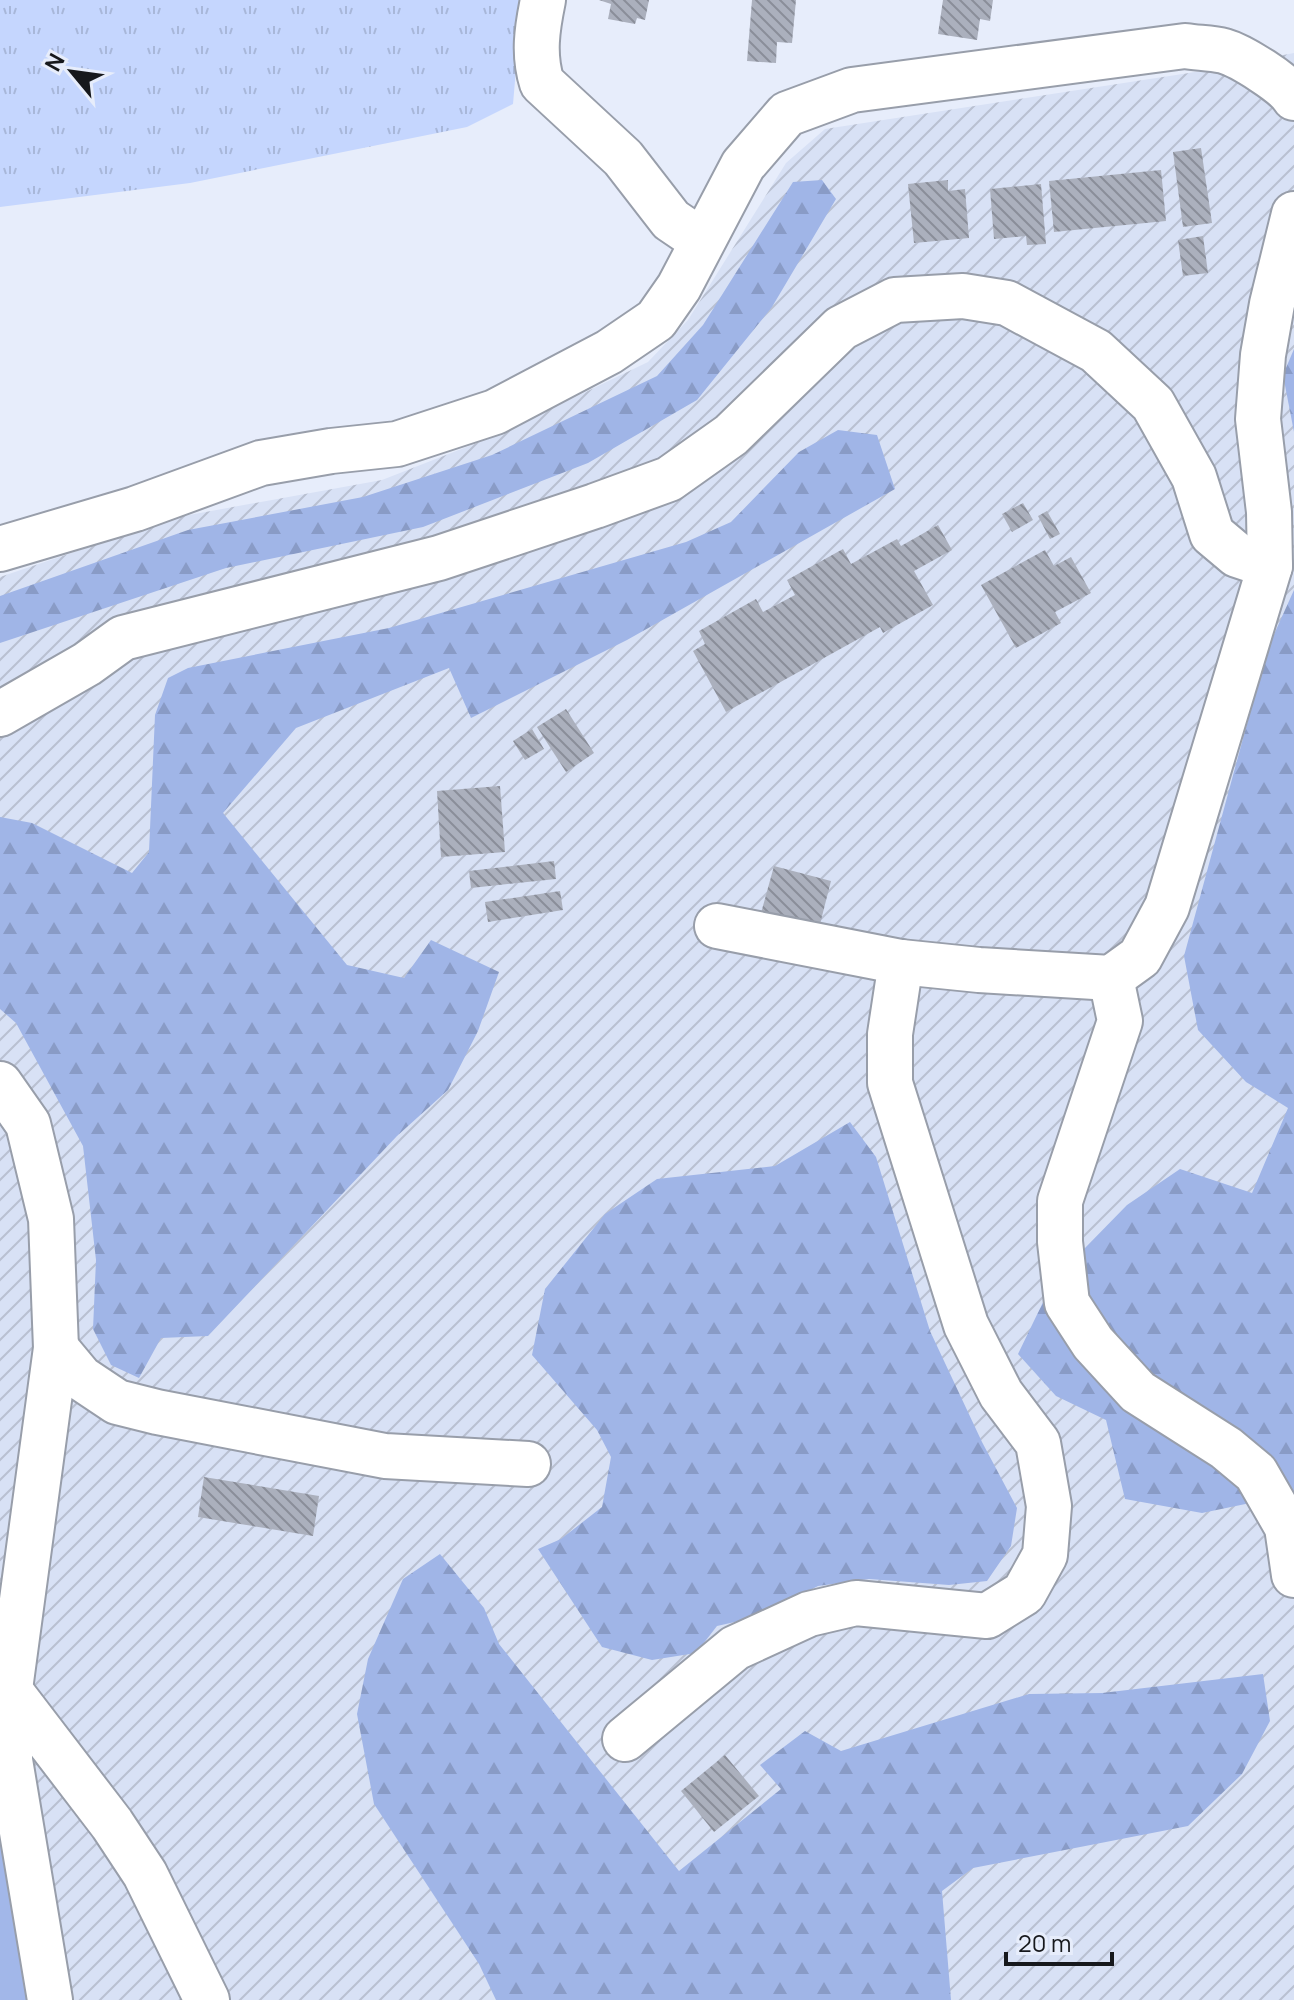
<svg xmlns="http://www.w3.org/2000/svg" width="1294" height="2000" viewBox="0 0 1294 2000" font-family="Manrope,sans-serif">
<style>
.industrial{fill:url(#industrial-furrows)}
.grass{fill:url(#grass-tufts)}
.forest{fill:url(#forest-firs)}
.lines{fill:none;stroke-linecap:round;stroke-linejoin:round}
.river{stroke:#a2b7e9;stroke-width:64}
.building{fill:url(#building-back-hatch)}
.minor-casing{stroke:#989eaa;stroke-width:48}
.minor{stroke:#fff;stroke-width:44}
</style>
<defs>
<pattern id="industrial-furrows" width="10" height="10" patternUnits="userSpaceOnUse" patternTransform="scale(2)"><rect width="10" height="10" fill="#d8e1f5"/><path d="M-1 1l2-2M0 10L10 0M9 11l2-2" fill="none" stroke="#b9c0d1"/></pattern>
<pattern id="grass-tufts" width="24" height="20" patternUnits="userSpaceOnUse" patternTransform="scale(2)"><rect width="24" height="20" fill="#c5d6fe"/><path d="M3 7l-1-3M5 7V3M7 7l1-3M15 17l-1-3M17 17v-4M19 17l1-3" fill="none" stroke="#a8b7d9"/></pattern>
<pattern id="forest-firs" width="22" height="20" patternUnits="userSpaceOnUse" patternTransform="scale(2)"><rect width="22" height="20" fill="#a0b5e7"/><path d="M5 1l3.5 6h-7zM16 11l3.5 6h-7z" fill="#899bc6"/></pattern>
<pattern id="building-back-hatch" width="6" height="6" patternUnits="userSpaceOnUse" patternTransform="scale(2)"><rect width="6" height="6" fill="#abb0bd"/><path d="M-1 5l2 2M0 0l6 6M5-1l2 2" fill="none" stroke="#8a8e99"/></pattern>
</defs>
<rect width="100%" height="100%" fill="#e7edfb"/>
<polygon class="industrial" points="1294,53 1294,2000 39,2000 0,1797 0,577 178,517 382,480 492,437 648,362 688,320 786,163 825,129 1189,73"/>
<polygon class="grass" points="0,0 522,0 513,104 467,127 190,183 0,207"/>
<g class="forest">
<polygon points="822,180 836,199 772,307 697,400 588,463 423,527 226,568 0,643 0,596 188,530 363,497 492,455 657,376 703,325 793,182"/>
<polygon points="1294,349 1294,432 1283,375"/>
<polygon points="838,430 877,435 895,489 627,640 471,718 449,668 296,728 223,813 347,965 404,978 431,940 499,972 478,1031 448,1090 397,1136 208,1336 161,1338 139,1378 111,1365 93,1329 96,1260 83,1146 16,1023 0,1009 0,817 32,823 132,873 149,852 155,715 168,678 188,668 389,628 686,542 731,522 799,452"/>
<polygon points="1294,590 1294,1494 1202,1513 1125,1499 1106,1420 1056,1396 1018,1354 1046,1296 1085,1248 1127,1205 1180,1169 1252,1193 1288,1108 1246,1082 1198,1030 1184,956 1267,650"/>
<polygon points="850,1122 876,1157 930,1331 982,1442 1017,1508 1011,1546 987,1581 949,1585 869,1579 818,1586 757,1617 717,1626 696,1653 652,1660 602,1647 538,1549 561,1539 602,1507 611,1457 597,1430 532,1355 545,1289 605,1214 657,1179 775,1166"/>
<polygon points="440,1554 484,1608 499,1644 679,1871 781,1789 760,1765 805,1731 841,1751 1029,1694 1102,1693 1263,1674 1270,1721 1242,1774 1188,1826 973,1868 942,1891 951,2000 496,2000 479,1964 374,1804 357,1714 368,1659 403,1579"/>
</g>
<g class="lines">
<polyline class="river" points="0,1872 12,1924 25,2000"/>
</g>
<g class="building">
<polygon points="599,0 649,0 645,20 637,18 635,24 608,19 611,4"/>
<polygon points="752,0 796,0 792,43 777,42 776,63 747,61"/>
<polygon points="943,0 993,0 990,21 980,19 977,40 938,34"/>
<polygon points="1201,148 1212,223 1183,227 1173,152"/>
<polygon points="1161,170 1166,221 1054,232 1049,181"/>
<polygon points="948,180 948,191 965,189 969,238 914,243 908,184"/>
<polygon points="1041,184 1046,244 1027,245 1026,236 994,239 990,189"/>
<polygon points="1203,236 1208,273 1183,276 1178,240"/>
<polygon points="1023,503 1033,520 1012,532 1002,514"/>
<polygon points="1047,511 1060,534 1050,539 1038,516"/>
<polygon points="938,525 952,550 914,571 933,605 883,633 880,627 726,712 693,651 705,644 699,631 756,599 763,612 795,595 787,580 843,549 851,564 897,539 901,546"/>
<polygon points="1045,550 1054,566 1071,557 1091,593 1055,612 1061,623 1016,648 981,585"/>
<polygon points="566,709 594,753 566,772 537,727"/>
<polygon points="532,729 544,749 525,760 513,741"/>
<polygon points="500,786 505,852 441,857 437,791"/>
<polygon points="554,861 556,879 471,888 469,871"/>
<polygon points="774,866 831,881 819,928 761,913"/>
<polygon points="560,891 563,910 488,922 485,902"/>
<polygon points="204,1477 319,1496 313,1536 198,1517"/>
<polygon points="725,1755 759,1796 714,1832 681,1791"/>
</g>
<g class="lines">
<g class="minor-casing">
<g id="minor">
<path d="M543,0C537,29 533,55 542,83L623,158L671,220L702,241"/>
<path d="M0,549L135,509L261,463L331,451L397,444L495,412L609,352L656,320L679,287L743,165L787,114L852,90L1185,46C1198,48 1212,48 1224,51C1241,56 1285,83 1294,98"/>
<polyline points="0,714 87,664 123,638 439,558 595,506 669,479 731,435 841,328 895,300 963,296 1007,303 1096,351 1153,404 1194,477 1212,534 1237,555 1270,566"/>
<polyline points="717,926 901,962 979,970 1111,978 1140,957 1167,907 1270,566 1269,512 1258,419 1263,355 1272,304 1294,214"/>
<polyline points="1111,978 1120,1021 1060,1201 1060,1242 1067,1303 1093,1343 1138,1392 1226,1448 1256,1473 1287,1527 1294,1575"/>
<polyline points="0,1084 28,1124 51,1219 56,1348 10,1689 10,1760 50,2000"/>
<polyline points="56,1348 81,1378 117,1402 157,1412 385,1456 528,1464"/>
<polyline points="4,1683 112,1824 145,1874 207,2000"/>
<polyline points="625,1739 735,1648 809,1614 856,1603 987,1616 1024,1593 1045,1555 1049,1506 1038,1443 1001,1394 966,1325 890,1083 890,1034 901,962"/>
</g>
</g>
<use href="#minor" class="minor"/>
</g>
<g transform="translate(72 72) rotate(299)" stroke="#e7edfb" stroke-width="6" paint-order="stroke">
<path d="M0-6L14 30L0 20L-14 30Z" fill="#16181c"/>
<text y="-12" font-size="22" font-weight="bold" text-anchor="middle" fill="#16181c">N</text>
</g>
<path d="M1006 1952v12h106v-12" fill="none" stroke="#16181c" stroke-width="4"/>
<text x="1018" y="1952" font-size="24" fill="#16181c" stroke="#e7edfb" stroke-width="6" paint-order="stroke">20 m</text>
</svg>
